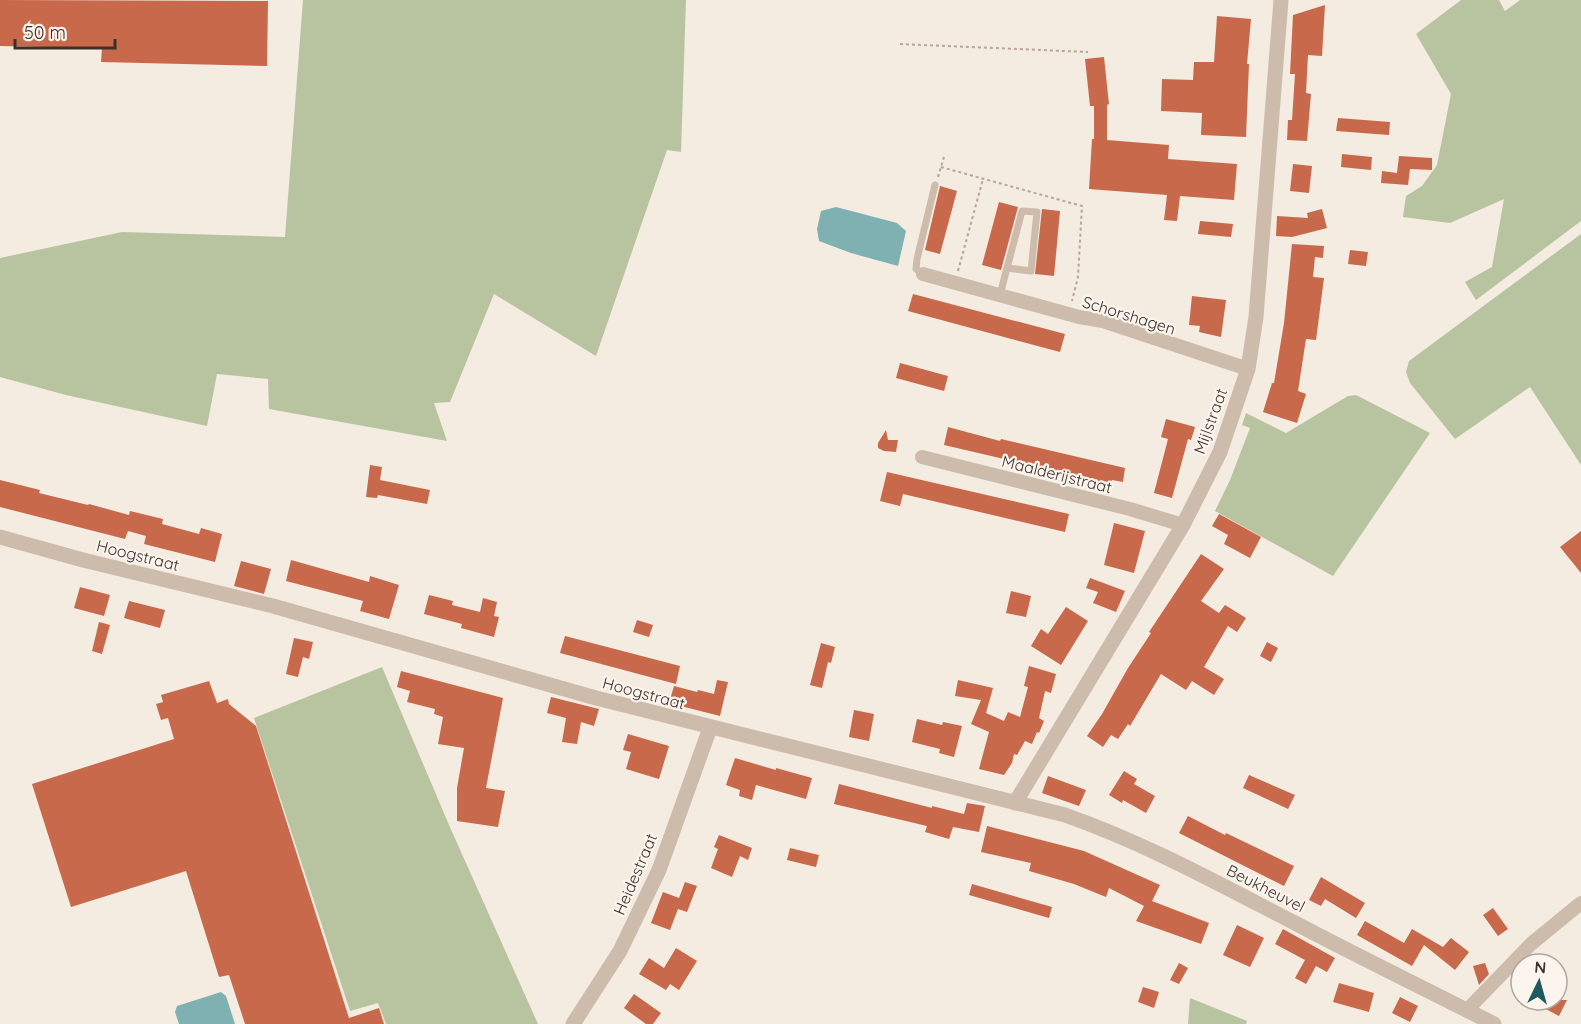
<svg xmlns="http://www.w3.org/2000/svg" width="1581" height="1024" viewBox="0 0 1581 1024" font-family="Quicksand,sans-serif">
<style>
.green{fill:#b8c4a0}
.water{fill:#7fb0b2}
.building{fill:#c8694b}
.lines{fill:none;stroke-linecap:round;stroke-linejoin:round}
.path{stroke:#b9a596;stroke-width:2;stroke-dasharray:3 3;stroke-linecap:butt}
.service{stroke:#cdbbac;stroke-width:7}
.minor{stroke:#cdbbac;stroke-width:14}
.tertiary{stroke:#cdbbac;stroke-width:15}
.labels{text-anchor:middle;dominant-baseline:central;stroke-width:4.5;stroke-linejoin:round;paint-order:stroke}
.street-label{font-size:16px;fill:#3b302b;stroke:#fbf5ee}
</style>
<rect width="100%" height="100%" fill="#f4ebe1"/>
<g class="green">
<polygon points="303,0 686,0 681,152 667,150 596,356 494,294 450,402 434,403 447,441 269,409 268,379 217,374 207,426 66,395 0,377 0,258 122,232 285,237"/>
<polygon points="1461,0 1499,0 1505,11 1520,0 1581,0 1581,221 1476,300 1465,282 1492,267 1504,199 1450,223 1403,217 1406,196 1422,186 1437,165 1451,94 1416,34"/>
<polygon points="1581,234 1581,465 1530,387 1455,439 1410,383 1406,372 1409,361"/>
<polygon points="1356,395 1430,433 1333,576 1215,511 1230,480 1250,428 1242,425 1246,413 1286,433 1348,396"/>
<polygon points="382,667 449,825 538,1024 386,1024 378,1003 350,1011 254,718"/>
<polygon points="1190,998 1247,1021 1246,1024 1188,1024"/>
</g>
<g class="water">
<polygon points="836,207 897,223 906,231 898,266 851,253 819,241 817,229 821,211"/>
<polygon points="221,992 226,996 235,1024 179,1024 175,1012 177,1006"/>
</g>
<g class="building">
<polygon points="0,0 268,1 267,66 101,62 102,48 0,46"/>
<polygon points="1325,5 1322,56 1308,55 1306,93 1311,94 1307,141 1287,140 1288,120 1292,120 1295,74 1290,74 1293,15"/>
<polygon points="1217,16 1251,19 1247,64 1249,64 1246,137 1201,135 1202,113 1161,111 1162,79 1193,80 1194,62 1214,62"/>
<polygon points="1104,57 1109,104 1107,105 1107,140 1169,145 1168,159 1237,164 1234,200 1180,196 1177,221 1164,220 1167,195 1089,189 1092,139 1094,139 1094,106 1090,106 1085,59"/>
<polygon points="1338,118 1390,122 1389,135 1336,131"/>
<polygon points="1342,154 1372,157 1371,170 1341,167"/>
<polygon points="1399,156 1432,158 1432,170 1410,169 1408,185 1381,183 1382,171 1397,173"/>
<polygon points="1293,164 1312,166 1309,193 1290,191"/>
<polygon points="940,186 957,191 940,254 925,250"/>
<polygon points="999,202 1018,207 1001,270 982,265"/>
<polygon points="1042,209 1060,211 1054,276 1035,274"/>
<polygon points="1322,209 1327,228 1292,237 1276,236 1277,216 1308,218 1307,213"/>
<polygon points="1200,221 1233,224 1231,237 1198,234"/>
<polygon points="1292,244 1324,246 1323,258 1315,257 1313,277 1324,278 1316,340 1306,339 1298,391 1306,394 1297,423 1263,412 1272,383 1274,383 1284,323"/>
<polygon points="1350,250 1368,252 1366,266 1348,264"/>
<polygon points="913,294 1065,334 1060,352 908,311"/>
<polygon points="1192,296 1226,300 1221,337 1199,332 1200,326 1189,325"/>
<polygon points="900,363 948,376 944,391 896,378"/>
<polygon points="1166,419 1195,427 1191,440 1188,439 1172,498 1154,493 1168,439 1161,437"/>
<polygon points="948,427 1000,441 1001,439 1125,468 1123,482 1112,480 1111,484 944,445"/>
<polygon points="886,430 888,440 898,440 896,452 884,451 878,448 878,443"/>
<polygon points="370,465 382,467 380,480 430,490 427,504 378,495 377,498 366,497"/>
<polygon points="887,472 1069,514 1065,532 903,494 900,506 880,501"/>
<polygon points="0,480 40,490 39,493 88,505 89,504 129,515 130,511 163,519 162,524 199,534 201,528 222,534 215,562 144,544 146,536 128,531 125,539 0,507"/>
<polygon points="1219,514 1261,537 1250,558 1224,544 1228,535 1212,526"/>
<polygon points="1114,523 1145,531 1134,573 1104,565"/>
<polygon points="1581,531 1581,573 1560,547"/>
<polygon points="1201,554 1224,569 1201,601 1219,613 1225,605 1246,618 1237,632 1228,626 1204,667 1224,679 1214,695 1192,681 1186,690 1161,674 1130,726 1128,724 1118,739 1111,735 1103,747 1087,736 1102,714 1128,668 1151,633 1149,632"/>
<polygon points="291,560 369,582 370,576 399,585 389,619 360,611 363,601 286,581"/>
<polygon points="241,561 271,569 264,594 234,586"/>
<polygon points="1090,578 1125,591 1116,612 1093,603 1098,592 1086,588"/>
<polygon points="80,587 110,595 104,616 74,608"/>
<polygon points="1011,591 1031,596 1026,617 1006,613"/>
<polygon points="429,595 453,601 452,605 480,612 483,598 497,602 494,616 499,617 494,637 461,628 462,624 424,614"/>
<polygon points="129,601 165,610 160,628 124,618"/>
<polygon points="1066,607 1088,621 1061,665 1031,646 1041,629 1048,634"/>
<polygon points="637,620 653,625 649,637 633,632"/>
<polygon points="99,622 110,625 102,654 92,651"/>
<polygon points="565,636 680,666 676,684 560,653"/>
<polygon points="294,638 313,642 309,659 303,657 298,677 286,674"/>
<polygon points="1267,642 1278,648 1271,662 1260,656"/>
<polygon points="821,643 835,647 831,663 828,662 822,688 810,685"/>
<polygon points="1029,666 1056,674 1051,693 1045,691 1039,718 1044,721 1039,733 1037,732 1032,744 1025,741 1017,755 1014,754 1012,763 1004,775 979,769 989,732 971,724 981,700 955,696 958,680 993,688 986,713 1004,721 1008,712 1020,717 1028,687 1024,686"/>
<polygon points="401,671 503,698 486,788 505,791 498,827 457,821 457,788 464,748 438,744 443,717 434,714 435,709 407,702 410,691 397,687"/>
<polygon points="717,680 728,682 720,716 669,703 674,686 697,692 698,690 714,694"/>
<polygon points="209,681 217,703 228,699 229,704 256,726 349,1018 379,1008 384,1024 245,1024 229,975 219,977 186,871 71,907 32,784 174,739 168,718 161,720 156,704 163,702 161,695"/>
<polygon points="551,697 599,709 594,726 581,722 577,744 562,742 566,718 547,713"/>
<polygon points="854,710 874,714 869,741 849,737"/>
<polygon points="917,719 942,725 943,722 962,726 954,757 939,753 940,749 912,742"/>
<polygon points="628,734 669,746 659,779 626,769 631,752 623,750"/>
<polygon points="735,758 776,770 776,768 812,778 806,799 756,785 752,800 739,796 740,790 726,785"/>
<polygon points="1124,771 1137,779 1134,784 1155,796 1146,813 1123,800 1122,803 1109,795"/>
<polygon points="1249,775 1295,795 1288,809 1243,788"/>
<polygon points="1048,776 1086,790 1079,806 1042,793"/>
<polygon points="839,784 932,808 932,806 964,814 967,803 985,806 979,832 953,827 949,839 925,832 927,826 834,804"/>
<polygon points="1188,816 1225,835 1226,833 1294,866 1284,886 1179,833"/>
<polygon points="987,826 1084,851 1160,885 1152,901 1209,923 1201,944 1136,921 1144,906 1109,888 1106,897 1074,884 1029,871 1031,863 981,852"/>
<polygon points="719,835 752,848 748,860 740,856 732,877 711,868 718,849 714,847"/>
<polygon points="790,848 819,855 816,867 787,860"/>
<polygon points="1321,877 1365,903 1356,918 1325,899 1321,906 1309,900"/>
<polygon points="685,882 697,886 687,912 678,909 670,930 651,923 663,892 679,898"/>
<polygon points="972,884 1052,907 1049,918 969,895"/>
<polygon points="1493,908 1508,929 1498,936 1483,915"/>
<polygon points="1365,921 1404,943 1412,929 1443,947 1451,938 1469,952 1455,970 1424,945 1412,966 1357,935"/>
<polygon points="1237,925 1264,938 1250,967 1223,955"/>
<polygon points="1283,929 1335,958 1327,972 1316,966 1306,984 1295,978 1305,960 1275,944"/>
<polygon points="676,948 697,961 679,990 670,984 666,990 639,974 649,958 664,968"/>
<polygon points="1179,963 1188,968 1179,984 1170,980"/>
<polygon points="1485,963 1489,974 1479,985 1473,966"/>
<polygon points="1339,983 1374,993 1369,1012 1333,1002"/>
<polygon points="1143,987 1159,992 1154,1008 1138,1002"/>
<polygon points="634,994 661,1013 653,1024 646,1024 624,1008"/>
<polygon points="1400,997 1418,1006 1410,1022 1392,1013"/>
<polygon points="1529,1000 1567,1000 1559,1016"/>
</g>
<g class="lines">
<g class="path">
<polyline points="900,44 1088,52"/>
<polyline points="941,167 1082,206 1078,277 1072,301"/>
<polyline points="938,177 944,157"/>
<polyline points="958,271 983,179"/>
</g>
<g class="service">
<polyline points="923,274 916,269 917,259 935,185"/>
<polyline points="1000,295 1007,268 1031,271 1037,212 1022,211 1007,268"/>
</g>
<g class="minor">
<polyline points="923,274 1079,317 1103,321 1248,369"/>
<polyline points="922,457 1130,509 1183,525"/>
<polyline points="1467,1010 1531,944 1581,903"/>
</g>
<g class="tertiary">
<path d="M0,537L83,560L273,606L596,698L1065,815C1145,843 1219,884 1295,923C1361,958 1428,990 1494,1024"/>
<polyline points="1015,803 1183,525 1220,452 1248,369 1256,317 1281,0"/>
<polyline points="573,1024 620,951 659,870 710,728"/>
</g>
</g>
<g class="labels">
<g class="street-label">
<text transform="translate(1129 315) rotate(17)">Schorshagen</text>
<text transform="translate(1210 421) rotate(-70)">Mijlstraat</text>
<text transform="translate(1057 474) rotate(14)">Maalderijstraat</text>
<text transform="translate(138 555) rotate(14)">Hoogstraat</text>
<text transform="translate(644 693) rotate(15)">Hoogstraat</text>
<text transform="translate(635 874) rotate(-67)">Heidestraat</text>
<text transform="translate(1266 888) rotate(27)">Beukheuvel</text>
</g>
</g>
<g transform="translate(1539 982) rotate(5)"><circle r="28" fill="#fbf5ee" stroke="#aea6a0" stroke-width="1.5"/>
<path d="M0-4.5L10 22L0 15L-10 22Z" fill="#1f5a5e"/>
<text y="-9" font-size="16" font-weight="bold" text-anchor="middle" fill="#3b302b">N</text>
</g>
<path d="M15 39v9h100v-9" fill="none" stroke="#3b302b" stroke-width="3"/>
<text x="24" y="39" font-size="18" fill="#3b302b" stroke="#fbf5ee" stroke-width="4.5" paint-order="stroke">50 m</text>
</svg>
